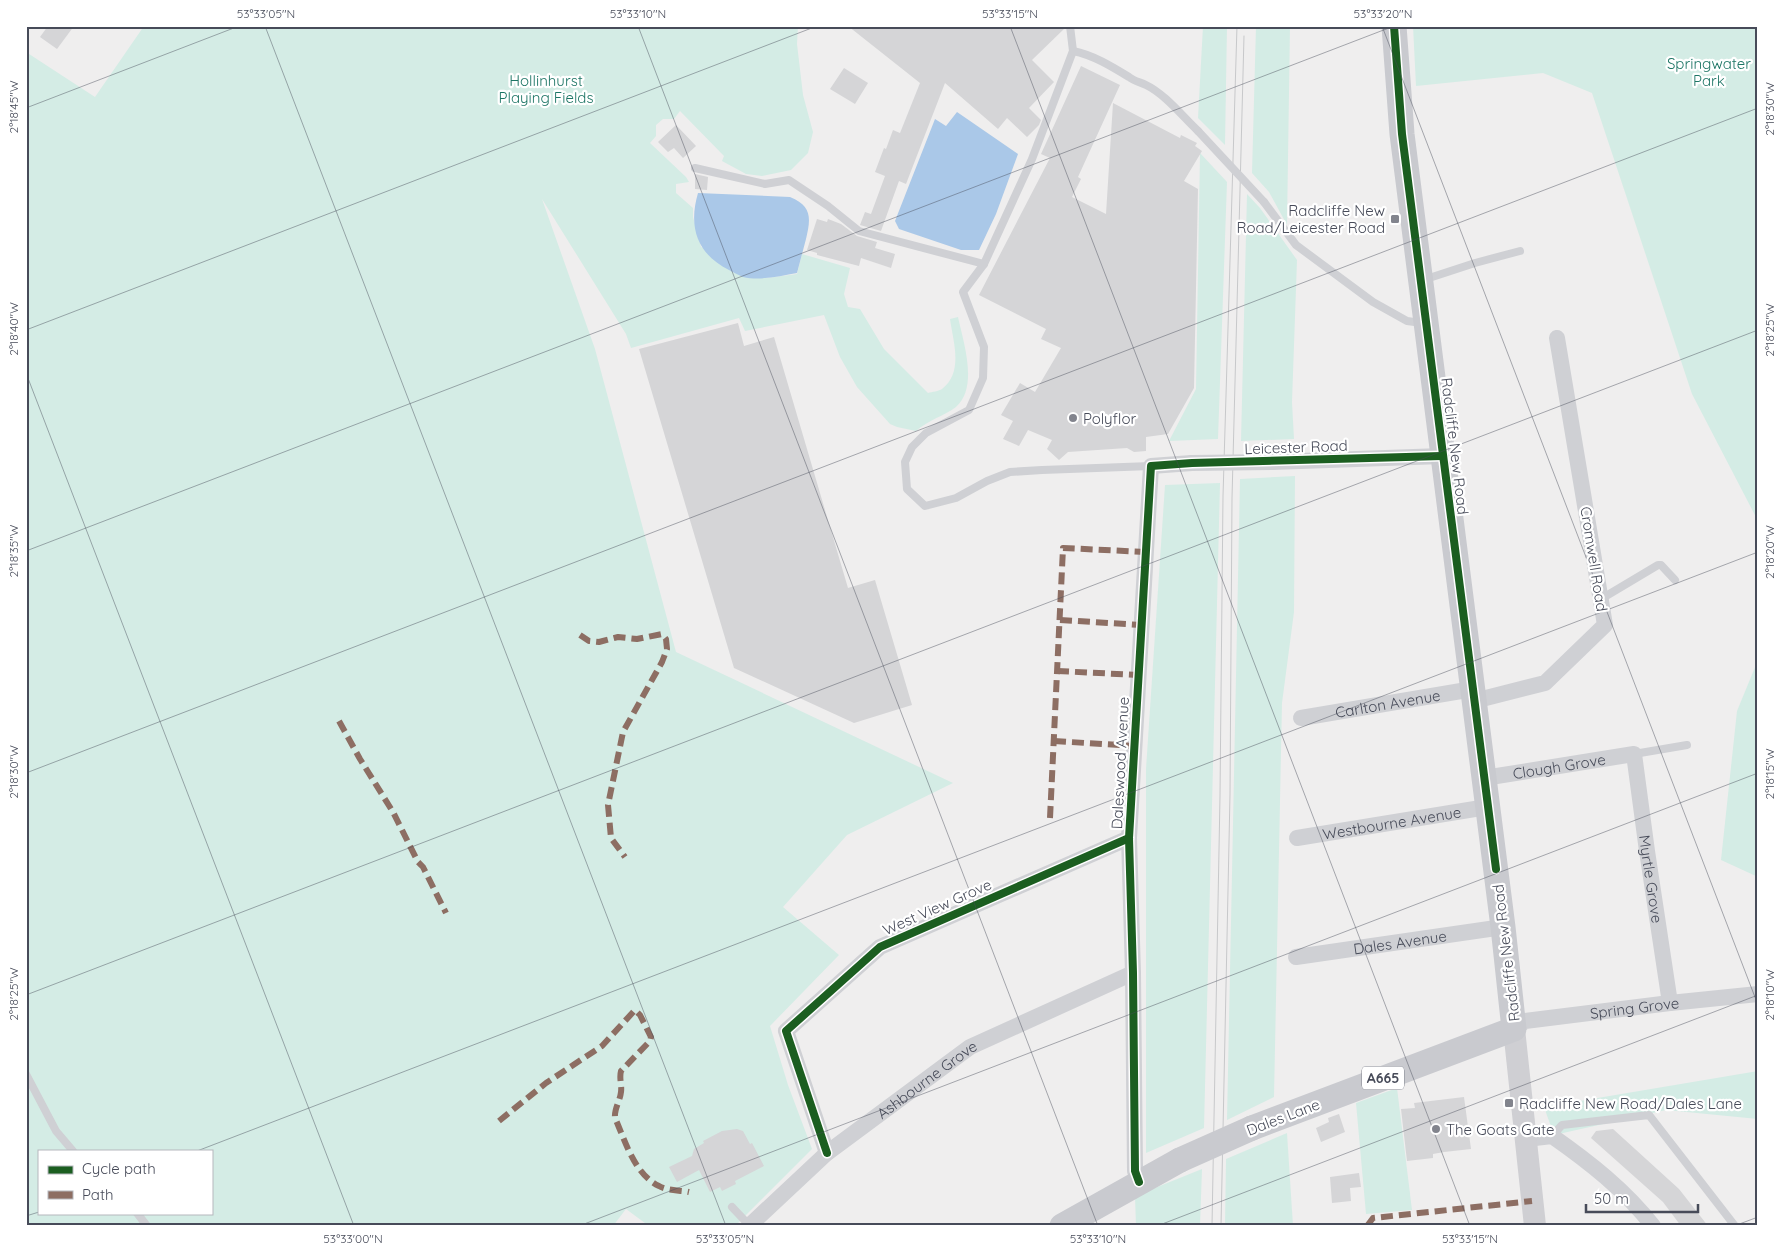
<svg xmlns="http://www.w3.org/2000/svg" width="1784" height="1252" viewBox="0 0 1784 1252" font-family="Quicksand,sans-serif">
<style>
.green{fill:#d4ece5;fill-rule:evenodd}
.water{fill:#aac8e8}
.building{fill:#d5d5d7}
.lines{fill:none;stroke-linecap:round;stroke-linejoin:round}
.service{stroke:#cfd0d4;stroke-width:8}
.minor{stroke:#cfd0d4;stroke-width:16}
.secondary{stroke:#cfcfd3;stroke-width:22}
.primary{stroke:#c9cacf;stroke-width:25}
.tram{stroke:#c7c8ca;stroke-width:1}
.service-bridge{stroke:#cfd0d4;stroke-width:8}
.minor-bridge{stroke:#cfd0d4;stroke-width:16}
.primary-bridge{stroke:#c9cacf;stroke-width:25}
.quiet{stroke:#8d6e63;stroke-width:6;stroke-dasharray:12 6;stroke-linecap:butt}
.cycleway-casing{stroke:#fff;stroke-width:11}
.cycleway{stroke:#1b5e20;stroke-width:8}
.ticks{fill:none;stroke:#474b59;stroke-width:1;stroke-opacity:0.45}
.poi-dot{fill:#82848d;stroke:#fff;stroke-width:2}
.labels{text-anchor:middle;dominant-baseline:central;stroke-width:4.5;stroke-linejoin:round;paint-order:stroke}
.shield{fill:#fff;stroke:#7e818b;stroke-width:1}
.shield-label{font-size:14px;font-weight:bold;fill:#474b59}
.park-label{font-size:15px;fill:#1d7565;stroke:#fff}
.poi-label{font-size:15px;fill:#474b59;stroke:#fff;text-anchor:start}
.street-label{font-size:15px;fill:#474b59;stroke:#fff}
.neatline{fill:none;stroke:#474b59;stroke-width:2}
.ticks-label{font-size:12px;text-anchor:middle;fill:#474b59}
</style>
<rect width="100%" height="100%" fill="#efeeee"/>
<g class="green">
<path d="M144,26H798L797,44L803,95L813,132L808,153L791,170L762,176L746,174L722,161L724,156L680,111L674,119H663L656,125V136L650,143L686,177L689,182L676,184V193L693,208V217L701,247L767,278L797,274L802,254L850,268L844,294L848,307L860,309L884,349L928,393C932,392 939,391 942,389C964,372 953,341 950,319L958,317C963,341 979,387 956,407C944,416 928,420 916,431L897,427L890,424L857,387L840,357L824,315L745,331L739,318L631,348L626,334L542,199L595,349L676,652L953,783L847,835L783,907L839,955L770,1026L788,1085L812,1149L735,1226H649L626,1209L613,1226H26V52L95,97ZM39,1151H211V1213H39Z"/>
<polygon points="1203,26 1227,26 1225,145 1198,118"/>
<polygon points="1256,26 1290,26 1287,225 1269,192 1252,173"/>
<polygon points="1413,26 1758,26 1758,521 1692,394 1592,93 1543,73 1416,86"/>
<polygon points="1200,153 1227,182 1218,439 1169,441 1196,389"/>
<polygon points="1247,194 1260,208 1297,260 1292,402 1294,439 1241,441"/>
<polygon points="1295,476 1294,612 1282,703 1274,1097 1227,1120 1240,479"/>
<polygon points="1220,483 1204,1128 1146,1153 1146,769 1165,485"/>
<polygon points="1758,660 1758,877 1721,860 1737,711"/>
<polygon points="1758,1071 1758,1119 1666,1110 1554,1135 1544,1107"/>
<polygon points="1397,1088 1412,1210 1366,1214 1356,1103"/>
<polygon points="1287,1133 1293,1226 1225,1226 1226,1159"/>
<polygon points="1202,1169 1200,1226 1136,1226 1135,1196"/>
</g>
<g class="water">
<polygon points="957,112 1018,154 996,214 979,250 961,250 899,229 895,221 935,119 946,126"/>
<path d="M698,193L790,197C812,206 811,218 806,239C803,250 800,262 797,273C780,276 760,281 743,277C738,275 733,272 729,270C697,254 688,227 698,193Z"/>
</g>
<g class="building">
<polygon points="48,26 74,26 57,49 40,37"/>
<polygon points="848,26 1064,26 1065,28 1032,60 1054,82 1029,108 1041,120 1039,125 1027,137 1007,118 998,129 945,83 906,184 899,181 881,231 860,225 865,212 871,214 885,176 875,172 884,148 886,149 893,130 900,133 920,83"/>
<polygon points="1081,66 1120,85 1078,177 1081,179 1072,197 1106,214 1113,103 1180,138 1181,135 1197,143 1195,146 1202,151 1184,181 1198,189 1194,388 1168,434 1146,437 1146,451 1134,452 1127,448 1068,452 1059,460 1047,449 1052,440 1028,430 1019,446 1003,439 1013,421 1001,415 1020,383 1035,392 1061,348 1041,339 1046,329 979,295 1050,158 1041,154"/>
<polygon points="844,68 868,83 855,104 830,89"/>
<polygon points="676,125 696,146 683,158 674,148 668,152 658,142"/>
<polygon points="695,174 708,177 707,190 695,189"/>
<polygon points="817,219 827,222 828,219 841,224 857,236 877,242 875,248 895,254 891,268 861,258 859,266 817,255 817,253 807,250"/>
<polygon points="738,323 744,346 774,337 848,588 875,580 912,705 854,723 734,668 639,349"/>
<polygon points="1464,1097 1471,1149 1444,1152 1433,1154 1433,1158 1407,1161 1401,1109 1415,1108 1414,1103"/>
<polygon points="1339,1114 1345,1132 1321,1142 1316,1128 1329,1122 1328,1118"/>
<polygon points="737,1129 743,1131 750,1144 752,1143 764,1166 735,1181 736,1184 722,1191 720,1187 710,1192 699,1170 677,1182 669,1167 692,1156 694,1149 704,1143 703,1141 722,1131"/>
<polygon points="1613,1129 1679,1189 1708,1226 1681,1226 1663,1202 1591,1138 1596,1131"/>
<polygon points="1359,1173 1361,1187 1350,1188 1351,1201 1332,1203 1330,1177"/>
</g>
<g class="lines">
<g class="service">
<polyline points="1070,26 1073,51 1032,159 984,264 963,292 984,347 983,378 969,410 926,433 912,447 905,462 907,489 925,506 956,498 987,481 1010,472 1042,470 1151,466"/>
<path d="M1073,51C1093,55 1111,66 1129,77C1134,81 1140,82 1146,85C1165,94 1183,117 1198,131"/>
<polyline points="695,168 765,184 789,180 828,206 859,231 984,264"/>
<polyline points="1264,202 1296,245 1373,302 1407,321 1422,323"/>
<polyline points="1423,280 1475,263 1520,251"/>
<polyline points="1601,599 1658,565 1661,565 1675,580"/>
<polyline points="1634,754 1687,745"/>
<polyline points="26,1074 56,1131 73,1151"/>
<polyline points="1552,1136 1562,1125 1649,1115 1735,1226"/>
<polyline points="732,1207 749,1225"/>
<polyline points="137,1213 147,1226"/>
</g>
<g class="minor">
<polyline points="1272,462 1442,456"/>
<polyline points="1474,701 1545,683 1605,625 1557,338"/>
<path id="s1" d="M1301,718L1473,689"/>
<path id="s2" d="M1484,778L1634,754L1647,851L1670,1003"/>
<path id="s3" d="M1297,838L1487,807"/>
<path id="s4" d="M1296,957L1503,927"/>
<path id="s5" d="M1514,1029L1525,1021L1670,1003L1758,994"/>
<path d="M1526,1139L1552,1136C1589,1162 1625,1190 1653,1226"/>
<polyline points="827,1153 786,1031 880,947 1129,838"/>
<polyline points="1139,1182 1135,1171 1133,973 1129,838 1151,466 1192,463"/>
<path id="s6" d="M749,1226L827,1153L970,1047L1133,973"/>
</g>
<polyline class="secondary" points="1514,1029 1535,1226"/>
<g class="primary">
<polyline points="1252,1128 1514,1029 1503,927 1402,134 1394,26"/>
<polyline points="1062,1226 1180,1160"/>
</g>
<g class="tram">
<polyline points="1212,1226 1220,796 1223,496 1237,26"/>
<polyline points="1221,1226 1230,794 1232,498 1244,36"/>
</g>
<polyline class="service-bridge" points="1198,131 1264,202"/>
<polyline class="minor-bridge" points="1192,463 1272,462"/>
<polyline class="primary-bridge" points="1180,1160 1252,1128"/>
<g class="quiet">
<polyline points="1060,620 1142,625"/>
<polyline points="580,635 589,641 599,642 618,637 637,639 662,634 666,639 667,649 662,662 623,732 608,805 611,838 625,857"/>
<polyline points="1057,671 1139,675"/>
<polyline points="339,721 360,759 393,812 418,862 423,867 446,913"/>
<polyline points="1054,741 1134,746"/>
<polyline points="1050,818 1063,548 1146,552"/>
<path d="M499,1121L546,1083L602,1046L635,1010L640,1015L651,1037L650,1041L621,1071C619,1078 622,1085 621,1092C620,1101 614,1109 615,1118C625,1140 634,1174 659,1186C667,1191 680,1190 689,1192"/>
<polyline points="1367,1226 1373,1218 1532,1201"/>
</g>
<g class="cycleway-casing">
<g id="cycleway">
<polyline points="1394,26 1402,134 1496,869"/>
<polyline points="827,1153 786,1031 880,947 1129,838"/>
<polyline points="1139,1182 1135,1171 1133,973 1129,838 1151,466 1192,463 1442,456"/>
</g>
</g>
<use href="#cycleway" class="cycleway"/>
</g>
<path class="ticks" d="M265,26L726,1226M638,26L1098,1226M1010,26L1470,1226M1382,26L1758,1005M1754,26L1758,35M26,108L239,26M26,330L817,26M26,373L354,1226M26,551L1394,26M26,773L1758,108M26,995L1758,330M197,1151L1758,552M26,1216L39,1212M579,1226L1758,773M1157,1226L1758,995M1734,1226L1758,1217"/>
<g class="poi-dot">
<rect x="1390" y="214" width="10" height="10" rx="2.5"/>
<circle cx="1073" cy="418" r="5"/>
<rect x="1504" y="1098" width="10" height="10" rx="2.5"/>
<circle cx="1436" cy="1129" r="5"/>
</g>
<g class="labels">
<rect class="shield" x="1362" y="1066.5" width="42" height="23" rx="4"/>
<g class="shield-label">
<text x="1383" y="1078">A665</text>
</g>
<g class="park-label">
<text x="1709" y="63">Springwater<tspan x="1709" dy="17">Park</tspan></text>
<text x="546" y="80">Hollinhurst<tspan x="546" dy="17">Playing Fields</tspan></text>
</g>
<g class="poi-label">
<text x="1385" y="210" text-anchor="end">Radcliffe New<tspan x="1385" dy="17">Road/Leicester Road</tspan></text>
<text x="1083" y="418">Polyflor</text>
<text x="1519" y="1103">Radcliffe New Road/Dales Lane</text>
<text x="1446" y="1129">The Goats Gate</text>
</g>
<g class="street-label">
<text transform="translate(1455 446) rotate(83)">Radcliffe New Road</text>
<text transform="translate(1296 447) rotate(-2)">Leicester Road</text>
<text transform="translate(1594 559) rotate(81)">Cromwell Road</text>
<text stroke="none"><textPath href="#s1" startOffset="88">Carlton Avenue</textPath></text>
<text transform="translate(1120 763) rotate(-87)">Daleswood Avenue</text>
<text stroke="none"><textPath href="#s2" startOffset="76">Clough Grove</textPath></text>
<text stroke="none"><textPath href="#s3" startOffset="96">Westbourne Avenue</textPath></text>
<text stroke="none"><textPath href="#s2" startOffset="278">Myrtle Grove</textPath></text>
<text transform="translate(937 907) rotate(-24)">West View Grove</text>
<text stroke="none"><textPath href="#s4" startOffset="105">Dales Avenue</textPath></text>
<text transform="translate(1506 953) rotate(-97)">Radcliffe New Road</text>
<text stroke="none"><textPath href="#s5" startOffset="124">Spring Grove</textPath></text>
<text stroke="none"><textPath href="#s6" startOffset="231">Ashbourne Grove</textPath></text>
<text transform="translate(1283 1117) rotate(-21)">Dales Lane</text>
</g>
</g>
<rect width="1784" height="1252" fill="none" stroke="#ffffff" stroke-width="55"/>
<rect x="38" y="1150" width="175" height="65" fill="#ffffff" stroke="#b5b7bd"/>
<rect x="48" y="1166" width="25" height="8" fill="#1b5e20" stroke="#b5b7bd"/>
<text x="82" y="1174" font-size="15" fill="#474b59">Cycle path</text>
<rect x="48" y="1191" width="25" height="8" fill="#8d6e63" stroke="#b5b7bd"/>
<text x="82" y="1200" font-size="15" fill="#474b59">Path</text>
<path d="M1586 1204v8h112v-8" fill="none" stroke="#474b59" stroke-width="2.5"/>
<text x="1594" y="1204" font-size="15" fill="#474b59" stroke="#ffffff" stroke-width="4" paint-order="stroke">50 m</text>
<rect x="28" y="28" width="1728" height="1196" class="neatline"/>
<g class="ticks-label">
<text x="266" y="18">53°33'05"N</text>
<text x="638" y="18">53°33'10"N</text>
<text x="1010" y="18">53°33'15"N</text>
<text x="1383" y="18">53°33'20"N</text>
<text transform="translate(14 107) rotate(-90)" y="4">2°18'45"W</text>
<text transform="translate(1770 109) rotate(-90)" y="4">2°18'30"W</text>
<text transform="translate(14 329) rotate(-90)" y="4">2°18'40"W</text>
<text transform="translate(1770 330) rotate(-90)" y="4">2°18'25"W</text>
<text transform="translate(14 551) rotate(-90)" y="4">2°18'35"W</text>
<text transform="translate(1770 552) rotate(-90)" y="4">2°18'20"W</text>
<text transform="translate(14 772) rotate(-90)" y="4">2°18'30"W</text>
<text transform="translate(1770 774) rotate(-90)" y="4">2°18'15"W</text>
<text transform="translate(14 994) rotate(-90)" y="4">2°18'25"W</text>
<text transform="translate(1770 995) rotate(-90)" y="4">2°18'10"W</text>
<text x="353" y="1243">53°33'00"N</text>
<text x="725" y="1243">53°33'05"N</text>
<text x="1098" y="1243">53°33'10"N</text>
<text x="1470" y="1243">53°33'15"N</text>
</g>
</svg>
